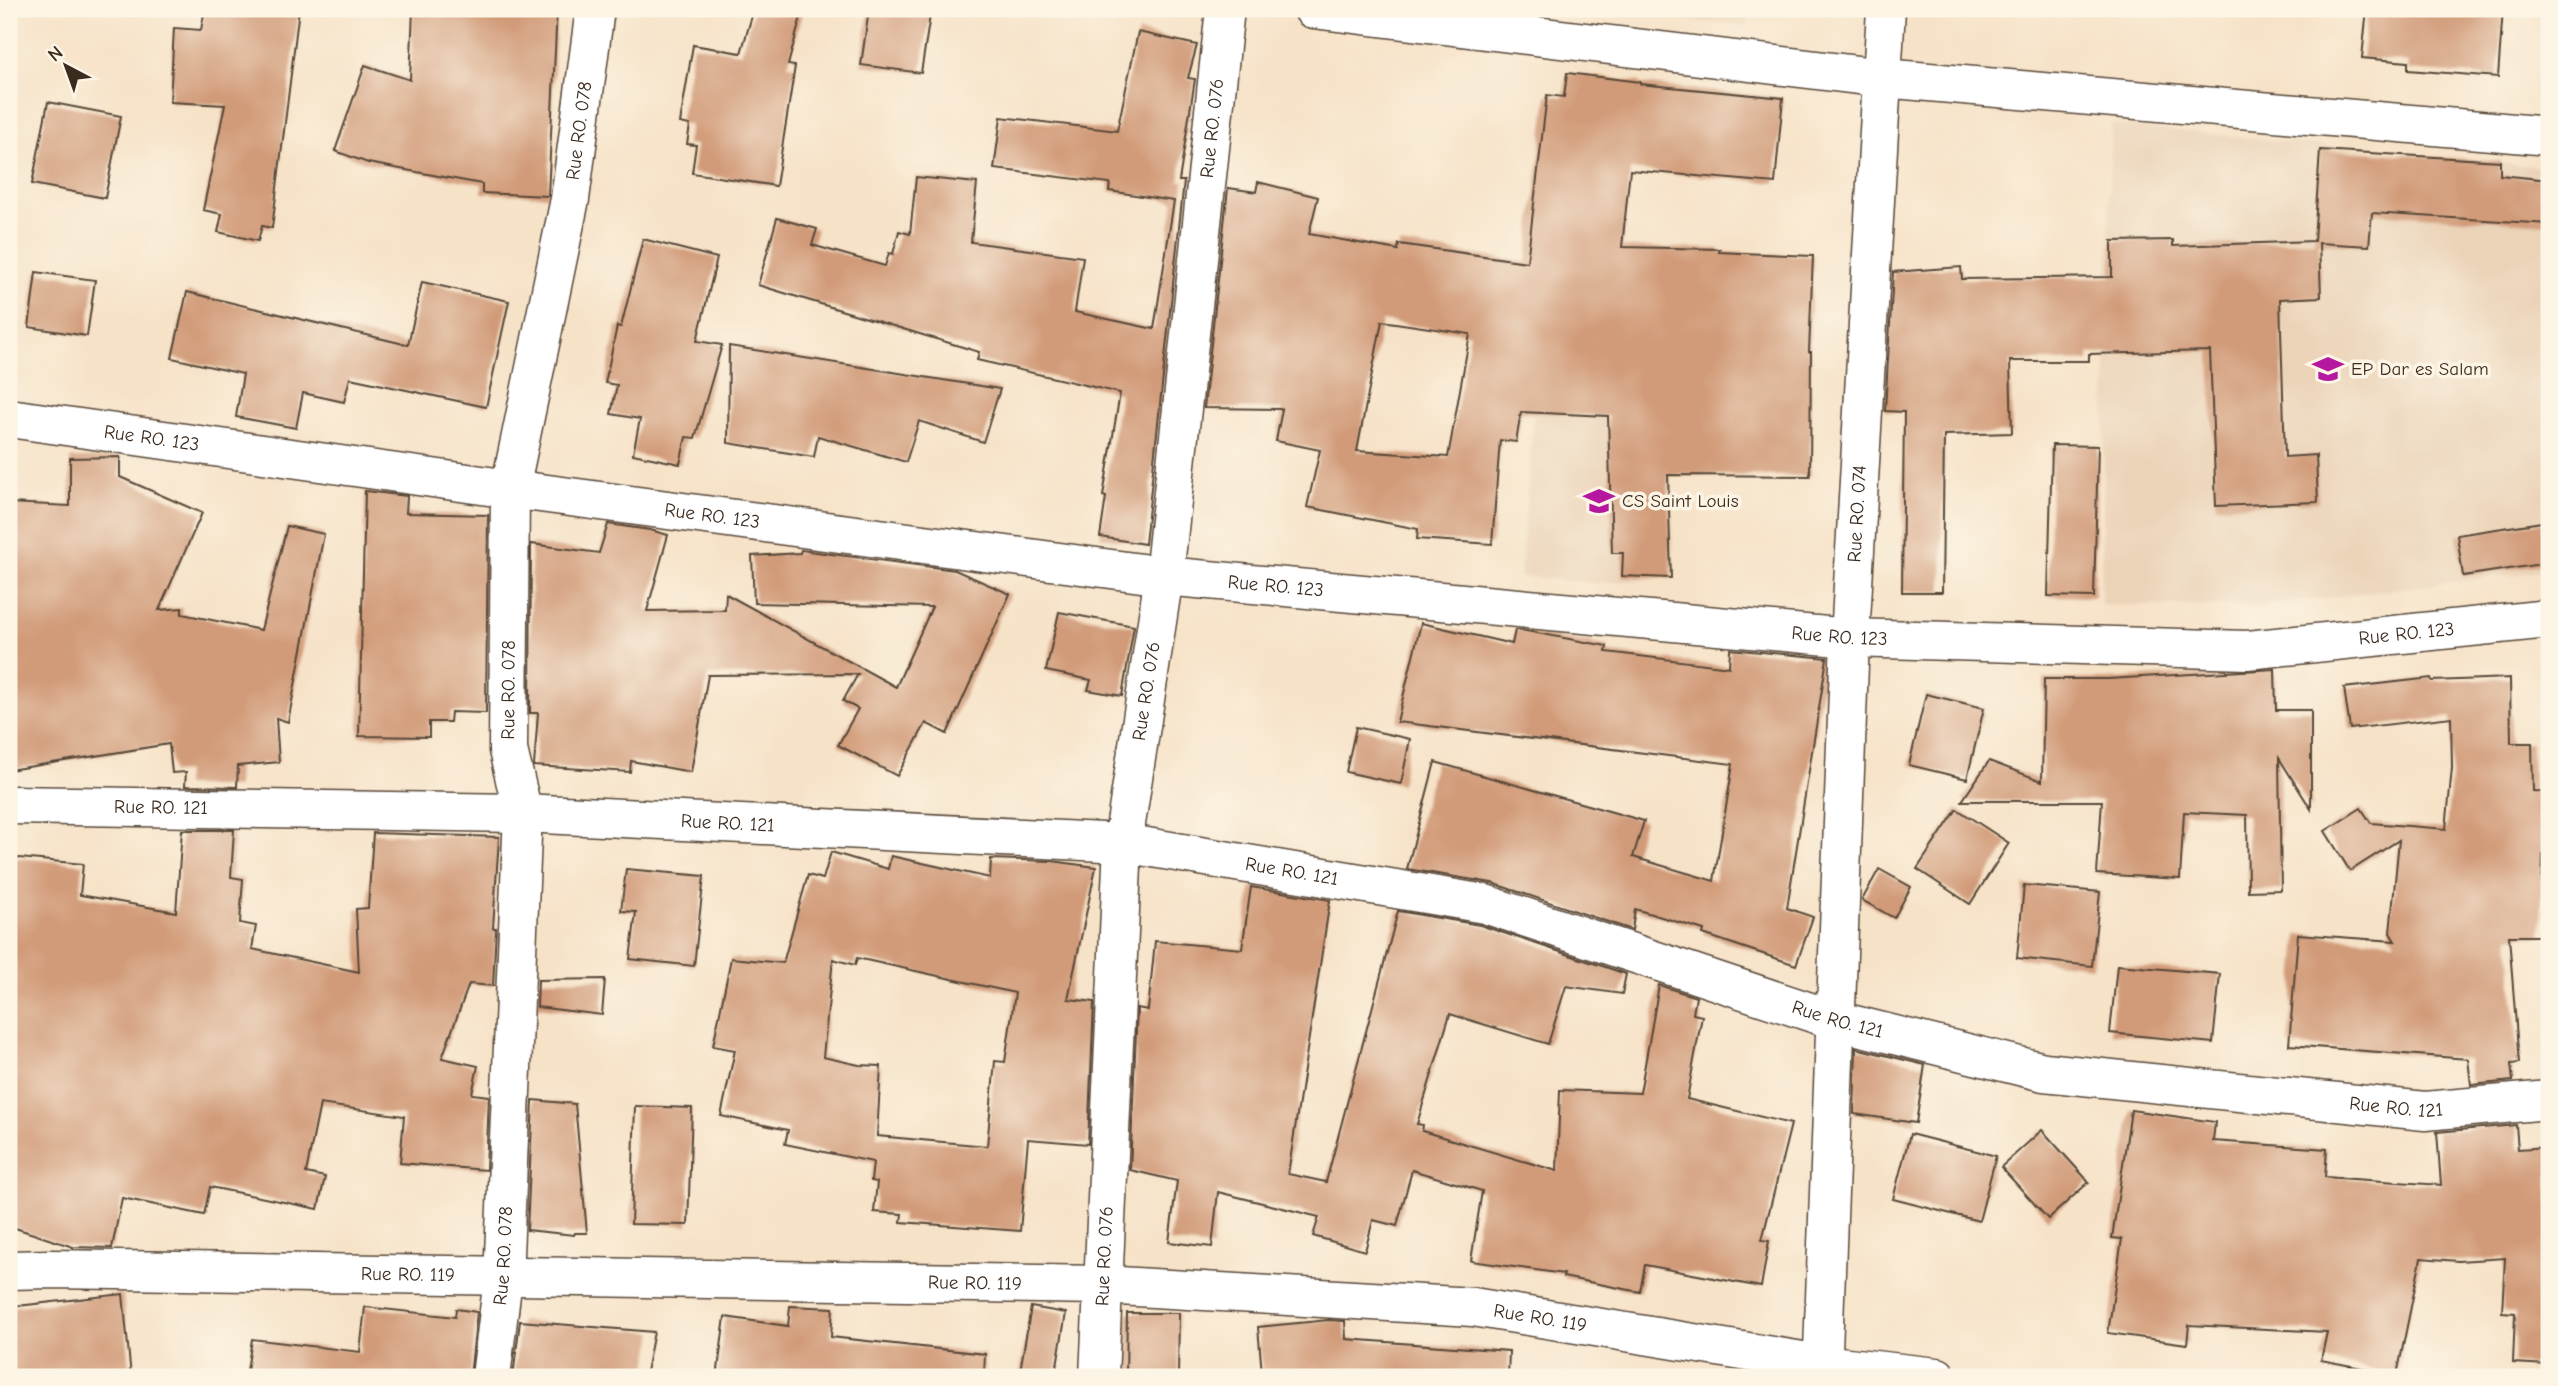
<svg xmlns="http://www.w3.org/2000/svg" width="2558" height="1386" viewBox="0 0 2558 1386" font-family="'Comic Neue',sans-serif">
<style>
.built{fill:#ebd3b8}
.building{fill:#d19b79;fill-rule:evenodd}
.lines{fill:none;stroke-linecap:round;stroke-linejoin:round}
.minor-casing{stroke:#574637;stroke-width:41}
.minor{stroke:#fff;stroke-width:38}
.labels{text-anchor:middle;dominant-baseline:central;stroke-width:7;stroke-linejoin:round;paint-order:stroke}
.street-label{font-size:19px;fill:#3b2a1e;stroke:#fcf5e5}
.poi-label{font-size:19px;fill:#3b2a1e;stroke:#fcf5e5;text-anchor:start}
</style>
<rect width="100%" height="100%" fill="#fcf5e5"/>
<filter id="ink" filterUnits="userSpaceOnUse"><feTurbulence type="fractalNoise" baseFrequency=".0143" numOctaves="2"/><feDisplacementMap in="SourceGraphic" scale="14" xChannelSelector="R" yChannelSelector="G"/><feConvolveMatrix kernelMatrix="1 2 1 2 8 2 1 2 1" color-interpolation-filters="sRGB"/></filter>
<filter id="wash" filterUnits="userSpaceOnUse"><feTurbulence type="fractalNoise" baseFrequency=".00686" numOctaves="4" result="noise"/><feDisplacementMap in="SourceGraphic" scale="28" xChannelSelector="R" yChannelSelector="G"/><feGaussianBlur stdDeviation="1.57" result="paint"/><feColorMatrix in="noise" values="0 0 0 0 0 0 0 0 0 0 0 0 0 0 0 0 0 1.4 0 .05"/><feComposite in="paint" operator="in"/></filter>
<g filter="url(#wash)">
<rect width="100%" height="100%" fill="#f6e2c7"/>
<g class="built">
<polygon points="1562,9 1746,9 1747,26"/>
<polygon points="2111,124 2549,168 2549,570 2261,606 2101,605"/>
<polygon points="1540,344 1670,425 1674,578 1597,583 1520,577"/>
</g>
<g id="blocks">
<g class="building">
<polygon points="205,9 299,9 272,228 262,226 258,241 218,232 222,214 203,210 225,105 170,102 174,28 201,30"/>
<polygon points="413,9 557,9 548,196 482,193 482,184 368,163 335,151 365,65 410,80"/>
<polygon points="754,9 803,9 788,65 795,66 776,186 692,173 696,145 687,144 690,125 680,123 693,45 741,53"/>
<polygon points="869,9 931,9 921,73 861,65"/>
<polygon points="2367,9 2503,9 2498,77 2408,70 2408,62 2362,58"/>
<polygon points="1138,32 1197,45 1188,78 1195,79 1179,181 1184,181 1145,544 1100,537 1106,497 1103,496 1120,393 977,360 979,352 758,285 777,218 817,229 812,245 885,266 889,253 893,254 899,231 910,234 916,177 977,183 971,242 1083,257 1075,312 1154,329 1174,201 1109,191 1110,183 994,169 1001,117 1117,131"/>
<path d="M1567,73L1640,82V84L1783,98L1775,183L1630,170L1622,247L1720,249L1719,252L1813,256L1809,352H1811L1810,476L1668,475L1671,578L1622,576L1623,553H1612L1608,416L1521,412L1516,442L1500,440L1492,544L1417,539L1418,529L1307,507L1320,450L1276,441L1282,409L1204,408L1228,188L1256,192L1258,182L1318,197L1309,234L1398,250L1399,244L1527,262L1547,95L1564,97ZM1382,321L1470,334L1448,457L1357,451Z"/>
<polygon points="48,102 121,116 105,198 32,184"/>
<polygon points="2320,150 2500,161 2500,175 2549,180 2549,224 2372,213 2369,246 2319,243 2321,297 2280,299 2285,457 2316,455 2318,502 2216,506 2210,351 2089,354 2089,361 2010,361 2012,433 1944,435 1942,592 1902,592 1904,412 1885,411 1893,272 1961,267 1962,279 2112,277 2112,241 2173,240 2173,246 2314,241"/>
<polygon points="643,239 717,258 697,341 722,345 695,438 686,437 680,464 633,454 640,419 611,414 617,385 605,383 617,326 621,327"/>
<polygon points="36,272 95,280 87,336 29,327"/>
<polygon points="422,282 509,301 486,407 350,378 344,402 303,393 296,428 236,417 243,374 172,358 187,292 408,345"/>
<polygon points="729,346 1000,389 983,442 919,421 906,462 818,436 814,457 728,443"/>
<polygon points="2052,445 2098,446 2094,597 2048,596"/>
<polygon points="120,457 120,477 202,513 159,610 182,608 182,614 261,630 287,526 324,534 288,722 276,718 279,762 238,766 237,787 185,786 186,772 172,773 169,744 9,770 9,503 70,506 70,458"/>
<polygon points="365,491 407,496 406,513 488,515 486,713 451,712 450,722 429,722 429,737 359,736"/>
<polygon points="2542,522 2548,563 2463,576 2457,535"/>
<polygon points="608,524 650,530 668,535 647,611 725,610 726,594 896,687 932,607 754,603 752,556 800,553 801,550 955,570 1010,594 947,734 926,723 897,776 838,745 858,709 843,701 858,674 708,675 691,772 631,761 630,772 534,766 538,713 530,713 531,544 599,553"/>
<polygon points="1059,612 1134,626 1122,696 1088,690 1091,680 1046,671"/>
<polygon points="1421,623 1512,644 1515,630 1521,630 1607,646 1606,652 1729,667 1730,649 1827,658 1787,908 1813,917 1796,965 1703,934 1704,930 1635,909 1632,930 1492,883 1407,869 1435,762 1644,821 1633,857 1714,881 1733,764 1397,722"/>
<polygon points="2275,669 2276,710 2311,710 2311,809 2279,758 2281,890 2248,891 2247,815 2184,812 2180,879 2097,874 2102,801 1962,801 1989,761 2042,781 2044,679 2108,679"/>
<polygon points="2431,678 2432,681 2510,678 2511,743 2532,743 2533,791 2549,792 2549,856 2543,855 2541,936 2509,936 2519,1063 2511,1064 2513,1081 2471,1085 2468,1059 2289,1045 2298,934 2395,941 2390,933 2399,840 2350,871 2325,831 2361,808 2371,823 2446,829 2452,768 2451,717 2350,729 2344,688"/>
<polygon points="1926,694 1984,708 1967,779 1909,765"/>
<polygon points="1356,727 1410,739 1401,784 1346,772"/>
<polygon points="1957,809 2009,843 1970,904 1917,869"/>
<polygon points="182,830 234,830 231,877 243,879 240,923 256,926 252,949 359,972 356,909 368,908 373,833 499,837 493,928 496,928 493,986 469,984 442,1058 478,1066 472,1094 489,1096 486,1170 400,1163 404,1116 320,1104 306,1173 325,1177 318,1209 210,1187 204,1215 122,1198 112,1248 73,1247 9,1226 9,857 83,864 80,895 176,912"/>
<path d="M831,852L888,869L891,856L990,878L991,859L1052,861L1096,867L1068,999L1094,1002L1088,1144L1028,1139L1020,1231L901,1222L902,1214L874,1212L877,1182L871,1181L873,1162L785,1144L788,1130L721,1116L735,1050L713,1046L731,958L783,963L808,875L823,879ZM857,958L1015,993L1005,1062L995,1061L987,1146L877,1136L881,1066L859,1065L823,1057L833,959L855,965Z"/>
<polygon points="626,869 704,876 694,966 630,959 636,912 621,911"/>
<polygon points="1879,869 1911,887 1894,918 1862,900"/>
<polygon points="2024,885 2100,892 2092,966 2017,958"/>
<polygon points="1251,887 1330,900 1288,1174 1326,1182 1398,911 1480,925 1626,974 1622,994 1566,986 1548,1044 1450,1014 1417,1124 1423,1125 1422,1131 1557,1171 1560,1090 1640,1093 1659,985 1696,997 1693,1014 1702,1016 1687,1099 1791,1124 1762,1240 1769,1241 1761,1287 1645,1265 1640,1292 1563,1277 1564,1274 1471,1261 1482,1191 1412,1170 1397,1226 1373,1220 1365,1251 1313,1236 1319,1217 1218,1192 1212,1247 1169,1242 1177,1181 1130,1170 1137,1008 1148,1010 1155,941 1242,949"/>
<polygon points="2117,965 2220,974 2213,1043 2110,1033"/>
<polygon points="605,979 602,1015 537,1007 538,980"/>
<polygon points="1856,1048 1925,1065 1916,1123 1854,1114"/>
<polygon points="533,1100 575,1104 587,1233 575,1233 574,1235 527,1230"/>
<polygon points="635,1106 692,1108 688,1225 631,1224"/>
<polygon points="2131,1110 2215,1122 2213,1141 2327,1149 2325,1177 2441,1185 2437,1132 2516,1125 2518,1149 2549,1147 2549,1365 2513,1363 2515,1313 2502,1312 2505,1258 2458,1261 2421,1258 2397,1375 2321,1360 2327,1332 2189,1325 2187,1344 2108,1333 2122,1239 2112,1238"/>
<polygon points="2042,1130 2089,1182 2048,1219 2001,1167"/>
<polygon points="1910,1134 1996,1156 1979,1221 1893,1199"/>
<polygon points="123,1294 131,1377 9,1377 9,1307"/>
<polygon points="790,1306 833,1308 831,1337 985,1354 984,1377 717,1377 725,1317 788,1326"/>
<polygon points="365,1307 455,1317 456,1309 477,1312 470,1377 246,1377 252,1339 360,1352"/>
<polygon points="1031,1307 1066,1313 1055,1377 1019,1377"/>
<polygon points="1127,1313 1179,1313 1178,1377 1126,1377"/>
<polygon points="1329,1320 1345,1321 1346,1339 1509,1351 1508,1377 1282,1377 1282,1372 1262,1374 1258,1327"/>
<polygon points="520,1321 654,1332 645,1377 513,1377"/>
</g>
</g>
</g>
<g filter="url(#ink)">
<use href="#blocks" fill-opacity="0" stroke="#574637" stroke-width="2"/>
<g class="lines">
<g class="minor-casing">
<g id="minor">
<polyline points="1313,9 1883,78 2549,136"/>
<path id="s1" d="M9,418L510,489L1164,576L1850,638L2247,650L2549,619"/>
<path id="s2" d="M9,805L523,813L1123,843L1485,904L1834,1020L2044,1072L2425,1111L2549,1100"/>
<path id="s3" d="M9,1270L50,1269L1102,1285L1473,1307L1821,1364L1937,1377"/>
<path id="s4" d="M491,1377L503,1278L523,813L508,750L510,489L570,199L595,9"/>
<path id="s5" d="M1099,1377L1123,843L1164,576L1225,9"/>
<path id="s6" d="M1822,1377L1850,638L1886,9"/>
</g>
</g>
<use href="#minor" class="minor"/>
</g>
</g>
<defs>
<g id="school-bare" transform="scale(2.415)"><path d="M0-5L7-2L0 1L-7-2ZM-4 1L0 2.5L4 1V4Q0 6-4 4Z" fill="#b5179e" stroke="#fcf5e5" stroke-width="2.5" paint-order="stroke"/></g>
</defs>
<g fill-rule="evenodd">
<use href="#school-bare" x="2328" y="369"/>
<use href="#school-bare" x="1599" y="501"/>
</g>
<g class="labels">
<g class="street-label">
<text stroke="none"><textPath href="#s5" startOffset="1255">Rue RO. 076</textPath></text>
<text stroke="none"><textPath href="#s4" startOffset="1256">Rue RO. 078</textPath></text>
<text stroke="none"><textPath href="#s1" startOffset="144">Rue RO. 123</textPath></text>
<text stroke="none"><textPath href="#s6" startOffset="864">Rue RO. 074</textPath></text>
<text stroke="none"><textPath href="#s1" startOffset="710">Rue RO. 123</textPath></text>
<text stroke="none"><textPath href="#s1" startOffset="1278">Rue RO. 123</textPath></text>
<text stroke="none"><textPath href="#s1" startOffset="2412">Rue RO. 123</textPath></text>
<text stroke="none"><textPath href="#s1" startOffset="1844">Rue RO. 123</textPath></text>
<text stroke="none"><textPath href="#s4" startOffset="690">Rue RO. 078</textPath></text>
<text stroke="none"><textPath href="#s5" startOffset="688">Rue RO. 076</textPath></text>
<text stroke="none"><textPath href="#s2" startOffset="152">Rue RO. 121</textPath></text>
<text stroke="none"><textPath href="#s2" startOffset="719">Rue RO. 121</textPath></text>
<text stroke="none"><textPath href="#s2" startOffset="1286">Rue RO. 121</textPath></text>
<text stroke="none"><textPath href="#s2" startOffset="1853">Rue RO. 121</textPath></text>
<text stroke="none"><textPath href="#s2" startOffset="2420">Rue RO. 121</textPath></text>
<text stroke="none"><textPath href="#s4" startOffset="122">Rue RO. 078</textPath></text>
<text stroke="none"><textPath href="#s5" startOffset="121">Rue RO. 076</textPath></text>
<text stroke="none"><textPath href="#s3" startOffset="399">Rue RO. 119</textPath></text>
<text stroke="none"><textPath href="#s3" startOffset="966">Rue RO. 119</textPath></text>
<text stroke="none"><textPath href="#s3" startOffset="1533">Rue RO. 119</textPath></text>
</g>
<g class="poi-label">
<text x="2351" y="369">EP Dar es Salam</text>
<text x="1622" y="501">CS Saint Louis</text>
</g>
</g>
<rect width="2558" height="1386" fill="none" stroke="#fcf5e5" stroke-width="35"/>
<g transform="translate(66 66) rotate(319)" stroke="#fcf5e5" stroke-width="5" paint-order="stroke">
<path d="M0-5L12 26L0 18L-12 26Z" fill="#3b2a1e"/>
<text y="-10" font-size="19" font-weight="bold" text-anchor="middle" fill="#3b2a1e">N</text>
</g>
</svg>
